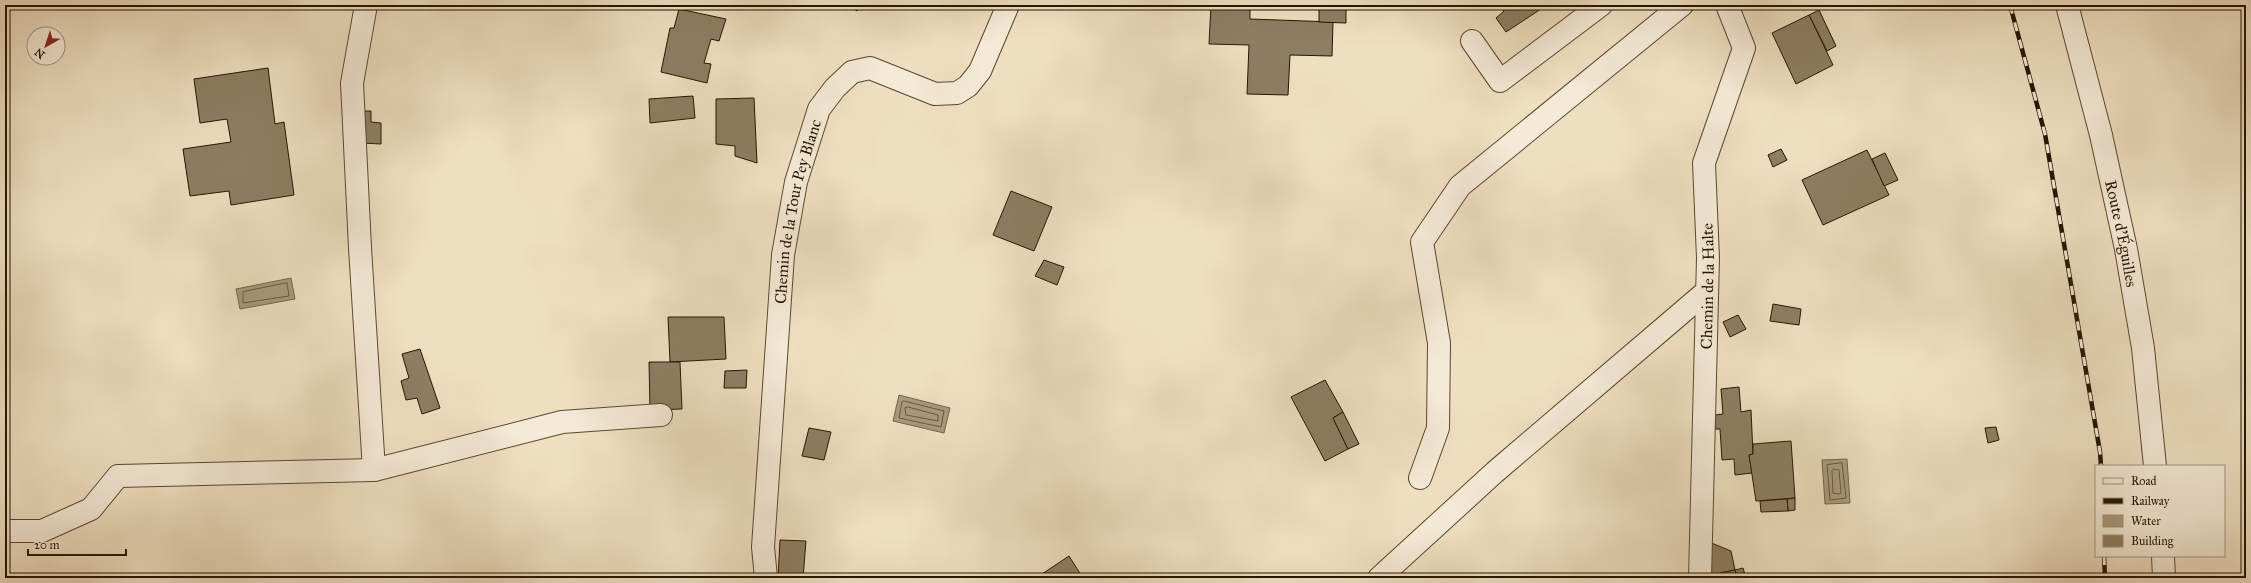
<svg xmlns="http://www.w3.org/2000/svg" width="2251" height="583" viewBox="0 0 2251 583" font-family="'IM FELL Great Primer',serif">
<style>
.water{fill:#aa9a7f;stroke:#75654c}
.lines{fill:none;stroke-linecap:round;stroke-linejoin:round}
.shore{stroke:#685840;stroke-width:1}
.building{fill:#8e7e64;stroke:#251500}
.minor-casing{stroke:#584830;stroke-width:24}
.minor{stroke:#f5ead7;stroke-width:22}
.rail-casing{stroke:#251500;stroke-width:4.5}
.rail{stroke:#f5ead7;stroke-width:3;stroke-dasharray:9;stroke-linecap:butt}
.labels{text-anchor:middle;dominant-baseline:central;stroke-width:3;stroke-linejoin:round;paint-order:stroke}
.street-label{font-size:16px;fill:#251500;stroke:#f5ead7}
</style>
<rect width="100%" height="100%" fill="#efdfc1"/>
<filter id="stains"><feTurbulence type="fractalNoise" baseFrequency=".005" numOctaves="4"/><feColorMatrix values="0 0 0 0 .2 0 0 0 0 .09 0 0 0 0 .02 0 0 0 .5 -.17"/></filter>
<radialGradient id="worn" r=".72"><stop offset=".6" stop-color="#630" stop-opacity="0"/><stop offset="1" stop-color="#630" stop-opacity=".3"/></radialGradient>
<g class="water">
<polygon points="291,278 295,299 240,309 236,289"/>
<polygon points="899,395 950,408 944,433 893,421"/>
<polygon points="1847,459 1850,503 1825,504 1822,460"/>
</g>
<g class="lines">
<g class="shore">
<polygon points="287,283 289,296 243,303 243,292"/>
<polygon points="904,401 944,411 941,427 899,418 902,402"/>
<polygon points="908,407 938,415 938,421 906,415 905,408"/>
<polygon points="1842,463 1846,498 1830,500 1827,465"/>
<polygon points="1834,469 1839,470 1841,493 1839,494 1833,493 1832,471"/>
</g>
</g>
<g class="building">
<polygon points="849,5 861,5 857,11"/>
<polygon points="1211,5 1250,5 1250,19 1333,22 1332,56 1290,55 1288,95 1247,94 1249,45 1209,44"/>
<polygon points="1319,5 1346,5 1346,23 1319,22"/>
<polygon points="1500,5 1539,5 1541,9 1506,32 1496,18 1504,11"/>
<polygon points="679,9 726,19 719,41 711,39 704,63 711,64 707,83 661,72 670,28 674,28"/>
<polygon points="1819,10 1836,46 1827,51 1809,15"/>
<polygon points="1809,15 1833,65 1796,84 1772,33"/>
<polygon points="268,68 275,124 284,122 294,195 231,205 229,191 190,196 183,149 231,142 227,119 200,123 194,79"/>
<polygon points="693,96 695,118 650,123 649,99"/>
<polygon points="754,98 757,163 735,156 735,146 716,144 716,99"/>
<polygon points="361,111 371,111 371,122 381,123 381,144 361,143"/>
<polygon points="1781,149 1787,160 1773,167 1768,155"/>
<polygon points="1867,150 1889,195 1823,225 1802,180"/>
<polygon points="1885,153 1898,180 1884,186 1872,159"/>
<polygon points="1011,191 1052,207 1034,251 993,235"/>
<polygon points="1044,260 1064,267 1057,285 1035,276"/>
<polygon points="1773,304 1801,309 1799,325 1770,321"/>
<polygon points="1738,315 1746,329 1730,337 1723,322"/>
<polygon points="668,317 724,317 726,359 670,362"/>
<polygon points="420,349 440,408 422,414 417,398 406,400 401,381 409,378 402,354"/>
<polygon points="649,362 680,362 682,409 650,410"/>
<polygon points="747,370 746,388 724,388 725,371"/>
<polygon points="1325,380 1343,412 1333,418 1348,449 1325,461 1291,397"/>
<polygon points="1739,387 1741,412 1751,410 1753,454 1749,455 1752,473 1735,475 1734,459 1722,460 1720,429 1715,429 1715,415 1723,414 1721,389"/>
<polygon points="1343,412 1359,444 1348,449 1333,418"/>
<polygon points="1996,427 1999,440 1988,443 1985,428"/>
<polygon points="809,428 831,432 824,460 802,456"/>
<polygon points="1791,441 1795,498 1756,501 1749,455 1753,454 1753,444"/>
<polygon points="1795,498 1795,510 1788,511 1787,499"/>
<polygon points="1787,499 1788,511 1761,512 1760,501"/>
<polygon points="780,540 806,541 803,578 778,578"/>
<polygon points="1704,540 1731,551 1735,570 1720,573 1721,578 1712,578"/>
<polygon points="1069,556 1083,578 1036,578"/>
<polygon points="1743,568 1746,578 1737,578 1735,570"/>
<polygon points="1735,570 1737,578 1721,578 1720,573"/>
<polygon points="830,574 851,578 829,578"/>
</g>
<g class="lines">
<g class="minor-casing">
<g id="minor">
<polyline points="366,5 352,83 360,248 374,470"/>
<path id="s1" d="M2067,5L2101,135L2126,249L2143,348L2155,466"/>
<polyline points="1472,41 1500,81 1601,5"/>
<polyline points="1420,478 1438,428 1439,343 1422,242 1460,186 1682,5"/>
<polyline points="5,531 42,531 91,509 118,476 374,470 562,422 661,415"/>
<polyline points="2163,556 2164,578"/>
<path id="s2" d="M766,578L763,547L783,255L796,182L819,109L835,88L852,72L870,68L935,94L957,93L968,86L980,71L1008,5"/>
<polyline points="1379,578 1495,472 1707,291"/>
<path id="s3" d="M1700,578L1708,258L1704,163L1744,48L1727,5"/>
</g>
</g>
<use href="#minor" class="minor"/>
<g class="rail-casing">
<g id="rail">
<polyline points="2010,5 2045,134 2100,452 2101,466"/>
<polyline points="2104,556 2105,578"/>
</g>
</g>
<use href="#rail" class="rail"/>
</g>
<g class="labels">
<g class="street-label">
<text stroke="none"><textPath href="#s2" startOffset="369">Chemin de la Tour Pey Blanc</textPath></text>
<text stroke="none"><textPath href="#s1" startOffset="235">Route d'Éguilles</textPath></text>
<text stroke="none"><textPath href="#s3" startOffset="292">Chemin de la Halte</textPath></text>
</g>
</g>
<rect width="2251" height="583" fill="none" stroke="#efdfc1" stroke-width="20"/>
<rect x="6" y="6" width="2239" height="571" fill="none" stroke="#251500" stroke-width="2"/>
<rect x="10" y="10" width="2231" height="563" fill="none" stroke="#251500"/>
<rect x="2095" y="465" width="130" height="92" fill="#f5ead7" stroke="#a29581"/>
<rect x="2103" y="478" width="20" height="6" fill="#f5ead7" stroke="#a29581"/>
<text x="2131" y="485" font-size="12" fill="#251500">Road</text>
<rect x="2103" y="498" width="20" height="6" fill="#251500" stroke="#a29581"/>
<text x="2131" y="505" font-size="12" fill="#251500">Railway</text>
<rect x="2103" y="515" width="20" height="12" fill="#aa9a7f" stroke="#a29581"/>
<text x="2131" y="525" font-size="12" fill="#251500">Water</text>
<rect x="2103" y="535" width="20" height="12" fill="#8e7e64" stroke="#a29581"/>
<text x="2131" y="545" font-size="12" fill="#251500">Building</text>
<g transform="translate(46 46) rotate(219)"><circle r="19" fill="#f5ead7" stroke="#a29581"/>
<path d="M0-3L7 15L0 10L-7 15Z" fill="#8f2418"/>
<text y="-6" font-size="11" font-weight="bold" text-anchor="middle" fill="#251500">N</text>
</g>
<path d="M28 549v6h98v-6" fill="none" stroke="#251500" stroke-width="2"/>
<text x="34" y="549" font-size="12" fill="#251500" stroke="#f5ead7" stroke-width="3" paint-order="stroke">20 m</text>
<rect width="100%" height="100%" filter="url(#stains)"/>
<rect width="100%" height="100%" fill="url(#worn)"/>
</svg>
